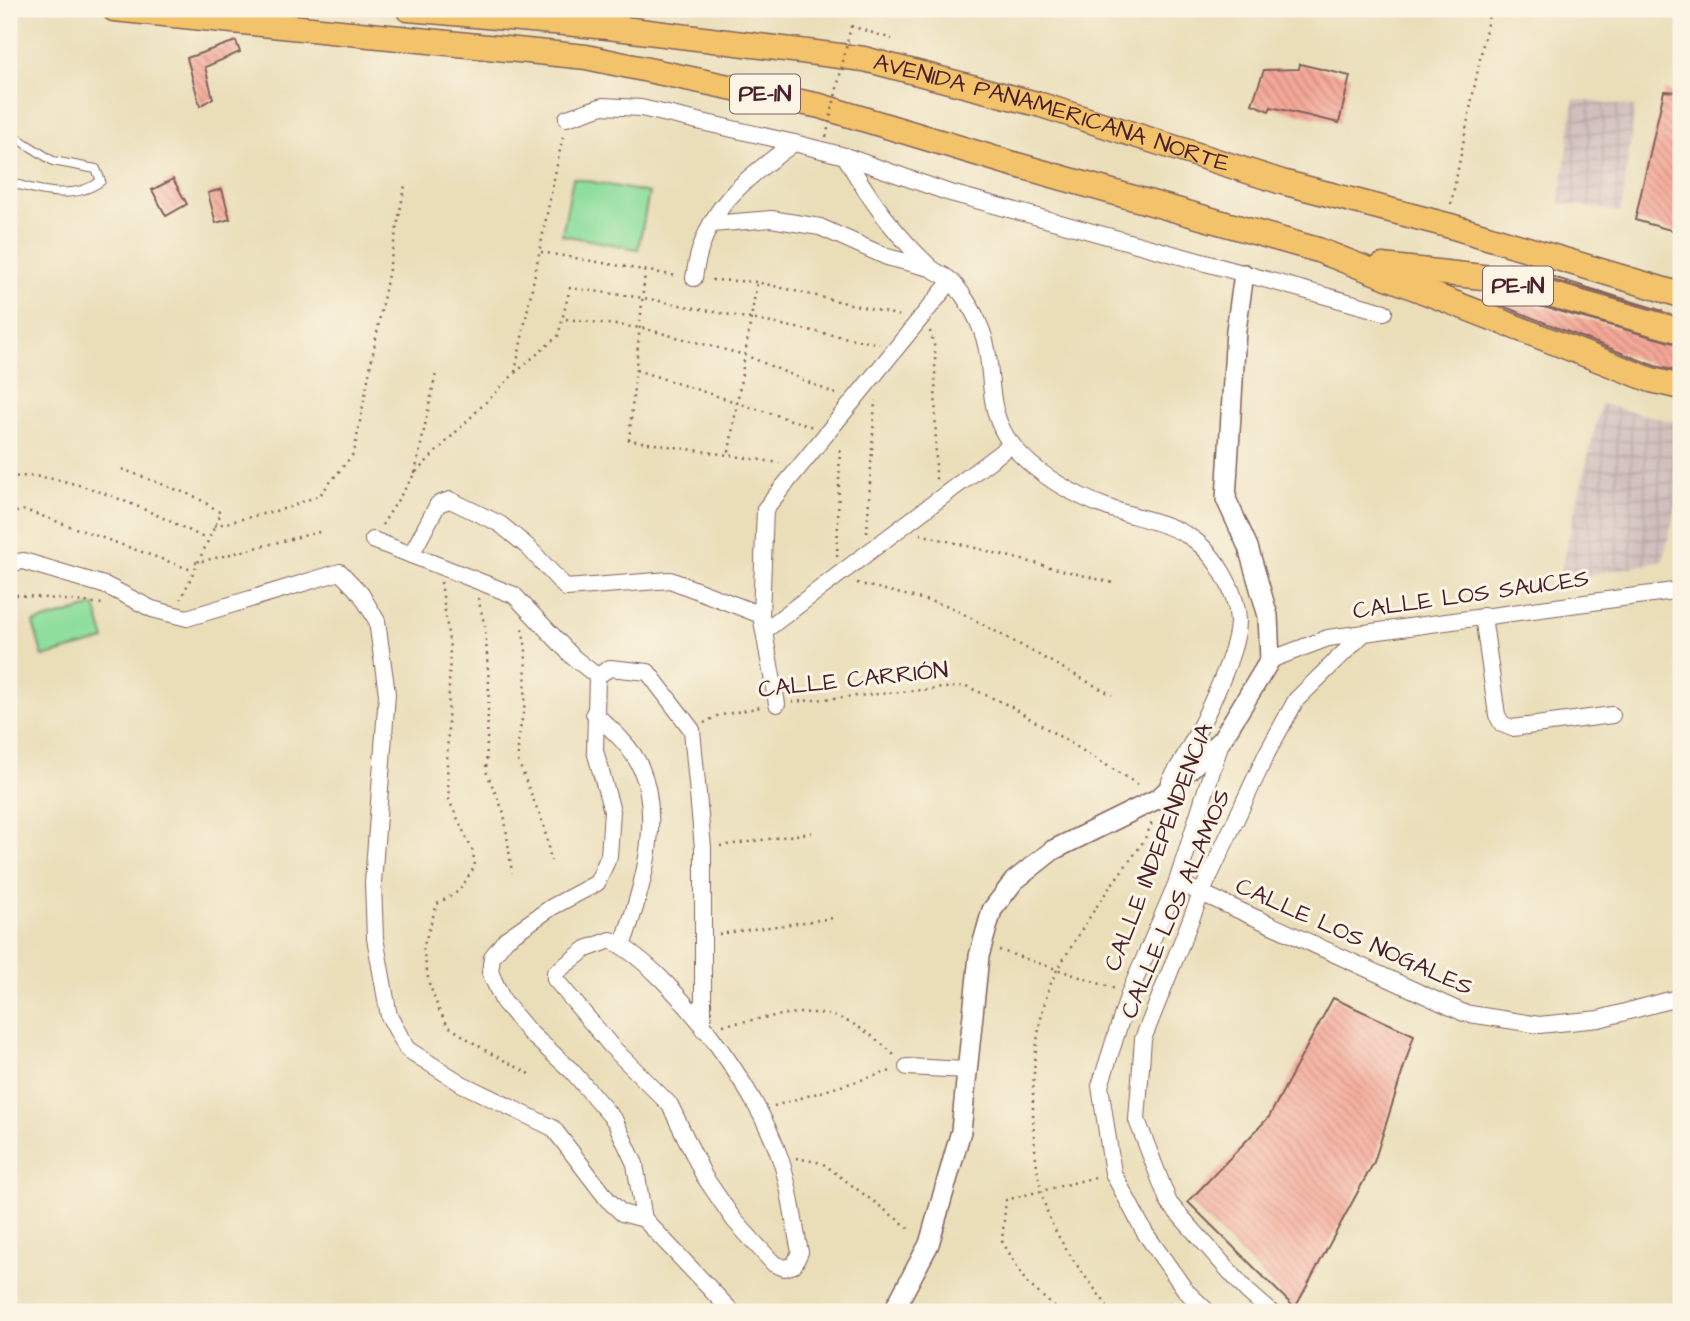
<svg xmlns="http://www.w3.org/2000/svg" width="1690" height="1321" viewBox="0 0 1690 1321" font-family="'Architects Daughter',sans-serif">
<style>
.industrial{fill:url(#industrial-grid)}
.green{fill:#8ede9d;stroke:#6c7e64;stroke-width:2}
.building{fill:url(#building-back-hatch)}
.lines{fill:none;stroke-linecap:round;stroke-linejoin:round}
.service-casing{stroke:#82625d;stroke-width:10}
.minor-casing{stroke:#82625d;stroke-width:18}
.tertiary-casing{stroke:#82625d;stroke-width:22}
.trunk-casing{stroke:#82625d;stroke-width:27}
.path{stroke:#82625d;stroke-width:2.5;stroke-dasharray:2 5;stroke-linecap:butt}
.service{stroke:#fff;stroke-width:8}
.minor{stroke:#fff;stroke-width:16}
.tertiary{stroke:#fff;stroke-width:19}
.trunk{stroke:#f2c36a;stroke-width:24}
.path-bridge{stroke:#82625d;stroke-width:2.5;stroke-dasharray:2 5;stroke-linecap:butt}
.labels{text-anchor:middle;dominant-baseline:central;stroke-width:6;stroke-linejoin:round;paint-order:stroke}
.shield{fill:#fcf5e5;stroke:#7f5f63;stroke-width:2}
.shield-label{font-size:23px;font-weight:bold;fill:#4a1f2b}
.street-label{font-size:24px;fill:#4a1f2b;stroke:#fcf5e5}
</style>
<defs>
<pattern id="industrial-grid" width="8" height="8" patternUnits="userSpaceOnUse" patternTransform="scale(1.75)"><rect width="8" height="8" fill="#d1bfbd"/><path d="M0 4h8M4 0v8" fill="none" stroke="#b5a4a3"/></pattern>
<pattern id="building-back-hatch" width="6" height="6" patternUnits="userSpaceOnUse" patternTransform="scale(1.75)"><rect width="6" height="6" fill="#f5a897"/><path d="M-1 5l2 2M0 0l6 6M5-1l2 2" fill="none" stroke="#c8887b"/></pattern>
</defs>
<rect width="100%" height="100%" fill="#fcf5e5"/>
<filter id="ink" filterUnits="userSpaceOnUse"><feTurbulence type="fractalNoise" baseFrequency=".0143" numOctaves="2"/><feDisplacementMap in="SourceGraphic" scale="14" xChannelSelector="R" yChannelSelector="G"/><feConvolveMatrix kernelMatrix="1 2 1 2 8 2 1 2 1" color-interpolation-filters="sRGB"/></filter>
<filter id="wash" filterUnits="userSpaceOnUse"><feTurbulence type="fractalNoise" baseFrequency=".00686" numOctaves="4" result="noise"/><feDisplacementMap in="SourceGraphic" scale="28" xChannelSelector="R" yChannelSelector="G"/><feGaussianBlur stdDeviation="1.57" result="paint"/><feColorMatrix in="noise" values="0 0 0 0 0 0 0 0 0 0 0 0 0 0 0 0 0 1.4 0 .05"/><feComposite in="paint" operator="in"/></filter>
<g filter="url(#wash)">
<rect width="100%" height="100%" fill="#eadeb9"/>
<g class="industrial">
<polygon points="1574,99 1635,107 1621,212 1560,203"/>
<polygon points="1601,404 1681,424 1681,485 1663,561 1558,581"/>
</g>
<g class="green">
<polygon points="573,178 649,193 638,249 562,235"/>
<polygon points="95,606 105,640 43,657 33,623"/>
</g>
<g id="blocks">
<g class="building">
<polygon points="236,41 240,52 205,67 213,98 200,106 187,58"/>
<polygon points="1300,64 1350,76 1339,123 1271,107 1269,111 1252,104 1264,70 1299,69"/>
<polygon points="1664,91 1681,92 1681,233 1635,220"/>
<polygon points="173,179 187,204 166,216 152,190"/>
<polygon points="222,189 230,219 216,223 208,193"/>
<polygon points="1511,264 1663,311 1510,268"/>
<polygon points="1503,296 1681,345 1677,371 1655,366 1500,305"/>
<polygon points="1333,998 1414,1035 1374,1162 1295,1308 1188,1202 1269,1117"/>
</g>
</g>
</g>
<g filter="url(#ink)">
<use href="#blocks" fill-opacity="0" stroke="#82625d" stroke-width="2"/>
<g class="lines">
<g class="service-casing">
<path id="service" d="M9,133L53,161L96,169L101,181C74,201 38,191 9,182"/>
</g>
<g class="minor-casing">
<g id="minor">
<polyline points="567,118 603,106 641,108 794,143 845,156 947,192 1384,312"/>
<path d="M845,156C867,196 894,233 928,265C934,272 943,274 950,280C960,289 974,311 979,324C998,365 981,405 1012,445C1035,474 1075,496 1109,508C1134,517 1162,521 1185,534C1213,549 1237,589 1238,621C1238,658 1190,749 1170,781"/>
<polyline points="712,224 771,219 820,227 887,257 930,268"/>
<path d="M694,278C703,210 741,182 794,143"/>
<polyline points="373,540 514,595 574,658 597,676"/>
<polyline points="411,555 438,504 450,500 500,524 528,547 566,588 670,580 761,615"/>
<polyline points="9,564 23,561 107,586 152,609 187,618 340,572 361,594 377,621 387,694 373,883 375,938 389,1016 407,1049 462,1084 553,1128 608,1200 622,1213 644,1219"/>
<polyline points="1483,616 1497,715 1502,724 1512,728 1612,715"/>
<polyline points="764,631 1012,444"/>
<polyline points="1270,660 1328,638 1681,590"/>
<polyline points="777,704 761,615 765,509 951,281"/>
<path d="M594,713C611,729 630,745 640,766C664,820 641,894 622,946"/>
<polyline points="1177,882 1464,1013 1539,1025 1599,1019 1681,997"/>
<path d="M611,940C673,971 759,1093 780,1158C791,1188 793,1221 800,1252L794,1265L785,1268L774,1264L734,1220L704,1176L670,1105L612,1047L555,979V973L586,949Z"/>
<polyline points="703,1029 703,848 692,730 648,672 610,668 597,676 595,751 612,811 609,856 597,883 552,907 506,939 492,957 490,972 503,1001 529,1032 572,1071 615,1121 635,1164 644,1219 732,1312"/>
<polyline points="907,1067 967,1070"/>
<polyline points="1208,1312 1186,1291 1145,1233 1113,1173 1100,1086 1129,994 1177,882 1222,739"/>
<polyline points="1271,1312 1247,1291 1169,1203 1137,1120 1143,1039 1201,894 1267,753 1296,700 1364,633"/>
</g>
</g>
<g class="tertiary-casing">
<polyline id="tertiary" points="893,1312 929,1244 961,1131 979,956 992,910 1014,881 1053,850 1159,798 1222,739 1270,660 1268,616 1248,547 1226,499 1236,330 1244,274"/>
</g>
<g class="trunk-casing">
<g id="trunk">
<polyline points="114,9 586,57 820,106 1006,162 1318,250 1651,380 1681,387"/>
<path id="s1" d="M408,9L608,27L864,59L1041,105L1282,182L1447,225L1681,295"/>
<polyline points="1382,266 1492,278 1681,331"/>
</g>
</g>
<g class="path">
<polyline points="851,26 892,39"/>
<polyline points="1451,204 1490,9"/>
<polyline points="541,252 677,276"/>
<polyline points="645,271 629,440 780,463"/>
<polyline points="712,280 757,282 901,316"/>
<polyline points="566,319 642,328 745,355 838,395"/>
<polyline points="930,331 935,349 936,481"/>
<polyline points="636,370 813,427"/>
<polyline points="515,372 563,135"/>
<polyline points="729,452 757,282"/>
<polyline points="122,469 196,497 221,513 181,599"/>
<polyline points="415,473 436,373"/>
<path d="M9,478C59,466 159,515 206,539"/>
<polyline points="9,514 25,510 192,570"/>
<polyline points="382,525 415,473 515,373 558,336 570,288 644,298 879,344"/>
<polyline points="214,526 287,508 320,495 354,453 405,185"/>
<polyline points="867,533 875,400"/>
<polyline points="920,534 1113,583"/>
<polyline points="837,557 840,445"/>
<polyline points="195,563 323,531"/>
<polyline points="441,582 450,648 447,766 449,800 473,852 475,866 459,891 437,904 423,948 429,983 439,1010 448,1026 488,1052 532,1075"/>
<polyline points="857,583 949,606 1112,695"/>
<polyline points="9,594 103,604"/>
<polyline points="478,598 485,627 489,683 486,771 504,813 512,873"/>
<polyline points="522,629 526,648 525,703 518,741 518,761 544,826 551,861"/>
<polyline points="792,702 966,686 1010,706 1142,787"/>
<polyline points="704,723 717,716 761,707"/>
<polyline points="720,846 816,832"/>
<polyline points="719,934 833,918"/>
<polyline points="999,950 1116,989"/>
<path d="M723,1025C801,1013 831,995 894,1055"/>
<polyline points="774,1106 891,1071"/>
<polyline points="796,1158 822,1163 913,1231"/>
<polyline points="1060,1312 1026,1282 1002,1241 1006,1200 1096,1177"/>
<path d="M1112,1312C1092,1285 1067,1255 1052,1224C1025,1166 1026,1019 1060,965C1078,936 1095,907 1115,880C1129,860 1144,846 1152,822"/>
<polyline points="1157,1312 1174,1300"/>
</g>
<use href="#service" class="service"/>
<use href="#minor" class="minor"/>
<use href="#tertiary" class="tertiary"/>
<use href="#trunk" class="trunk"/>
<polyline class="path-bridge" points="826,137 851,26"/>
</g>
</g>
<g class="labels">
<g class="shield">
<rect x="730" y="74.5" width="70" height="39" rx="5"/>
<rect x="1483" y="266.5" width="70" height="39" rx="5"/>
</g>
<g class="shield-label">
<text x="765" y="94">PE-1N</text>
<text x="1518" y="286">PE-1N</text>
</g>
<g class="street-label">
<text stroke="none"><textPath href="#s1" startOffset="654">AVENIDA PANAMERICANA NORTE</textPath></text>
<text transform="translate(1471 595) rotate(-8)">CALLE LOS SAUCES</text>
<text transform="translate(853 680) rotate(-6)">CALLE CARRIÓN</text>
<text transform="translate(1159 847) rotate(-69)">CALLE INDEPENDENCIA</text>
<text transform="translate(1176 904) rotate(-67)">CALLE LOS ALAMOS</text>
<text transform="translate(1354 937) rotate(24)">CALLE LOS NOGALES</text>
</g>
</g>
<rect width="1690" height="1321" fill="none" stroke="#fcf5e5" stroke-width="35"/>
</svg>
